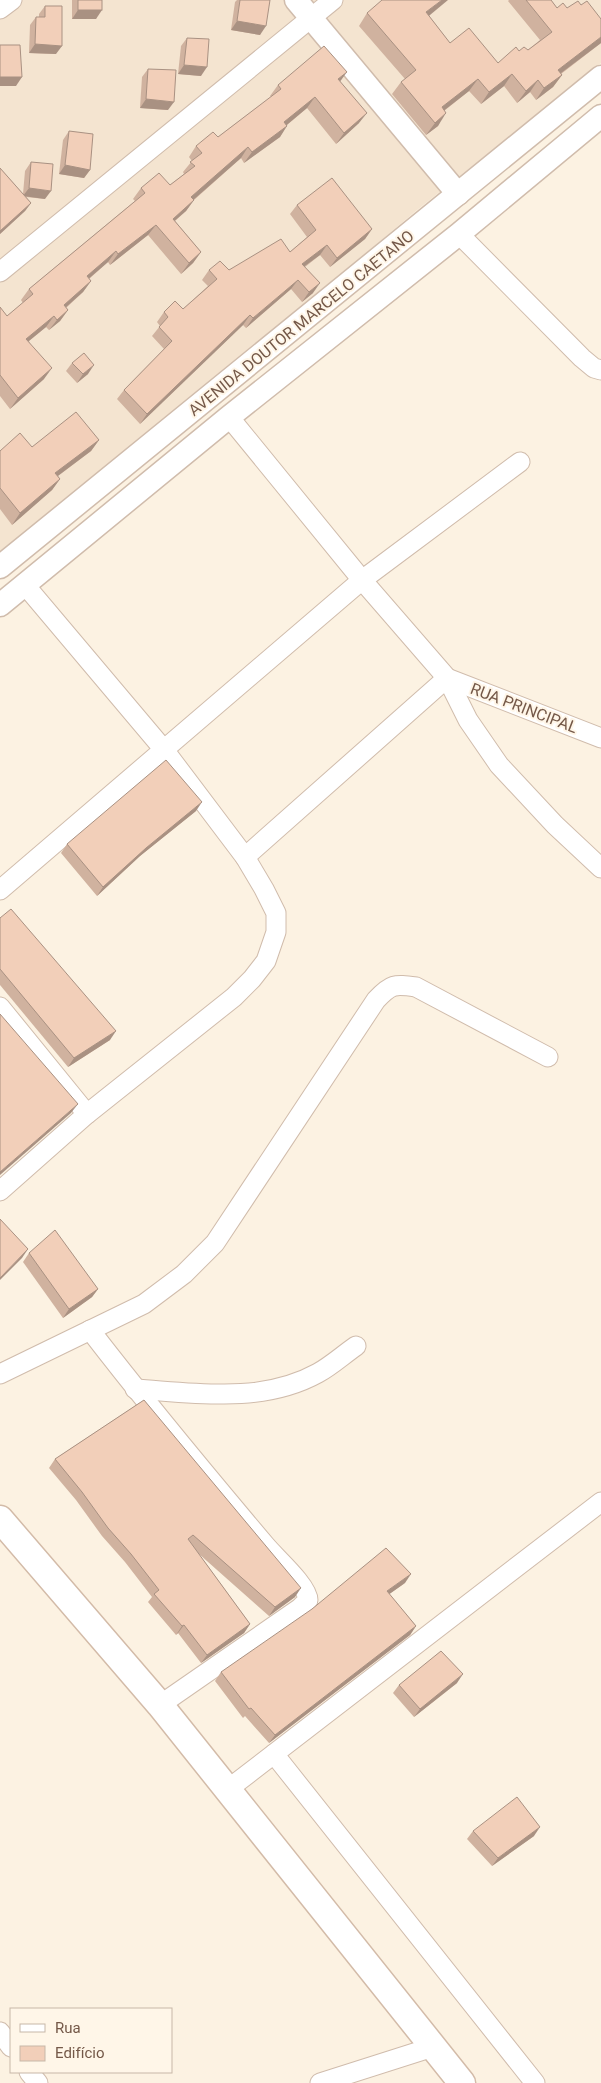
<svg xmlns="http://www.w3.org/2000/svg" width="601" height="2083" viewBox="0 0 601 2083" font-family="Roboto,sans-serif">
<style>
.residential{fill:#f4e4d0}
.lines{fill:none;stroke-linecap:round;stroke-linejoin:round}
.minor-casing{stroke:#d0bcac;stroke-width:21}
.tertiary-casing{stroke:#d0bcac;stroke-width:25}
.secondary-casing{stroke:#d3bba8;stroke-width:29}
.minor{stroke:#fff;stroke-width:19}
.tertiary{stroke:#fff;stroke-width:22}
.secondary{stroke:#fff;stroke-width:26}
.wall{fill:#d0b29f}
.shaded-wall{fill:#a99182}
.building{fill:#f2cfb9;stroke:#a99182}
.labels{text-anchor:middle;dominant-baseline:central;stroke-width:4;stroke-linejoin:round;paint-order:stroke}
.street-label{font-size:16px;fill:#745848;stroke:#fff6e8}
</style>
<rect width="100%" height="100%" fill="#fcf2e2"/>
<polygon class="residential" points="12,0 601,0 601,63 417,210 121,460 0,557 0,9"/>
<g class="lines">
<g class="minor-casing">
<g id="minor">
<polyline points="0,9 12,0"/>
<polyline points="459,234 582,358 594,368 601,370"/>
<polyline points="0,272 333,0"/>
<polyline points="229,417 362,580 447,678 468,720 499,765 555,825 601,868"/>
<polyline points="245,857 447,678 601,738"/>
<polyline points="0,890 362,580 520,462"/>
<polyline points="0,1007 87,1114"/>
<polyline points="0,1191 87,1114 234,997 252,979 266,961 276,932 276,913 264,889 245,857 165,751 25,585"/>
<path d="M90,1330C147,1404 206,1475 266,1546C276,1558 308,1586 308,1600L300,1608L160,1705"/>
<path d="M0,1374L144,1304L184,1274L215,1243L376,1000C391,984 394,984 416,987L548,1057"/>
<path d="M135,1389C196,1393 262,1404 318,1373C331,1366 343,1355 356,1346"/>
<polyline points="274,1754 535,2083"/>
<polyline points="227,1790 601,1502"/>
<polyline points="0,2032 11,2047"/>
<polyline points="29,2072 38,2083"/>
<polyline points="320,2083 433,2047"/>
</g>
</g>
<g class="tertiary-casing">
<g id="tertiary">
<polyline points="296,0 458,194"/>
<polyline points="0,567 601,77"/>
<polyline points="0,605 229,417 459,234 601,116"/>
</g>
</g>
<g class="secondary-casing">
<polyline id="secondary" points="0,1519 160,1705 462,2083"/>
</g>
<use href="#minor" class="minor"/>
<use href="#tertiary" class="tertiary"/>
<use href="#secondary" class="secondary"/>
</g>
<g class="wall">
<polygon points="72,0 102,0 96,19 72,19"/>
<polygon points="237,0 270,0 260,35 231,30 235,2"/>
<polygon points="509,0 551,0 557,8 601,43 561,74 562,75 553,87 536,100 530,92 517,103 504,86 481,104 469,91 444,111 438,126 426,135 392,94 401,82 405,79 359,26 367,13 429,16 450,43 498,63 519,51 528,50 540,40 508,1"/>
<polygon points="45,6 56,54 29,53 30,25 36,17 39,17 39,14"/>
<polygon points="187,38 201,76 178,74 181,46"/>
<polygon points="148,69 168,110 140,108 142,77"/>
<polygon points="340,81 359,123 336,144 307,108 287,125 280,137 244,163 241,158 194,200 186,211 175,221 201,252 193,263 181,274 148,235 110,265 108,262 89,279 91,281 83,292 66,308 68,310 60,321 49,330 46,327 29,341 44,379 10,409 0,396 0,307 7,316 23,303 21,300 29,289 135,201 133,199 141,188 170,185 184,174 183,172 192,161 189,157 196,146 218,137 271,97 270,96 278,85"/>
<polygon points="69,131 90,170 84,178 59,174 63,140"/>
<polygon points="31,162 45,199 26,197 31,203 25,211 0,234 0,168 23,194 25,171"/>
<polygon points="297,205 372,229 365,239 330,267 320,255 305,267 313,293 302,302 291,289 246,328 243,325 140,424 117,399 124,390 164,349 152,336 160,326 157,322 164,312 183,309 208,286 202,280 209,270 229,270 290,252 307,237 290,214"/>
<polygon points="72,363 88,374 77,383 66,371"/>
<polygon points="99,440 91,451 58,476 60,479 52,490 12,525 0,509 0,451"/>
<polygon points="196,811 140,856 97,896 61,853 67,844"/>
<polygon points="0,918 110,1040 68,1067 0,985"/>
<polygon points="29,1253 98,1289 92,1297 63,1318 23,1262"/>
<polygon points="144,1400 295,1597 269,1616 199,1554 250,1624 244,1633 201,1663 178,1633 176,1635 148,1602 152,1597 125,1562 102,1536 76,1500 49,1468 55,1459"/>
<polygon points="405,1583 389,1594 416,1626 410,1635 269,1743 245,1716 243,1718 215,1681 221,1672"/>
<polygon points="457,1683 414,1717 393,1693 399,1685"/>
<polygon points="473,1831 534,1836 492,1866 467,1839"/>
</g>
<g class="shaded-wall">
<polygon points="442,0 448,0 418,25 426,12"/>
<polygon points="78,10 102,10 96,19 72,19"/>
<polygon points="237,21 266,26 260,35 231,30"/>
<polygon points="601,37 601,43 549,82 558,70"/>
<polygon points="35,44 62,46 56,54 29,53"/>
<polygon points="184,65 207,67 201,76 178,74"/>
<polygon points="347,72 339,83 338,79"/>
<polygon points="512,74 504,86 481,104 489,92"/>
<polygon points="562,75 553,87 536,100 544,88"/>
<polygon points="0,77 22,77 16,86 0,86"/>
<polygon points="478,79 469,91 433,119 442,107"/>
<polygon points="538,80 530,92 517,103 526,91"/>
<polygon points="315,97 307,108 277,133 284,122"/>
<polygon points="146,99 174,102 168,110 140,108"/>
<polygon points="367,113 359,123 336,144 344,133"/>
<polygon points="446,113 438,126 426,135 435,123"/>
<polygon points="287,126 280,137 244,163 252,152"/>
<polygon points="248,147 241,158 184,208 191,197"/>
<polygon points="65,165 90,170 84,178 59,174"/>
<polygon points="29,188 51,191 45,199 23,196"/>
<polygon points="194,200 186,211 165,229 173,219"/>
<polygon points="31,203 25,211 0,234 0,231"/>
<polygon points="156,225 148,235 110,265 118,254"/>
<polygon points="372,229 365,239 330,267 337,258"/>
<polygon points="327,245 320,255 295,273 302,264"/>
<polygon points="116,251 108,262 79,287 87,276"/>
<polygon points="201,252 193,263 181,274 189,263"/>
<polygon points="298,280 291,289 246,328 253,318"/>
<polygon points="91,281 83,292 56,316 64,305"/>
<polygon points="320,283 313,293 302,302 309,292"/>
<polygon points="68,310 60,321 49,330 57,320"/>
<polygon points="250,315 243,325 140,424 147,414"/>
<polygon points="54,316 46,327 19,349 26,339"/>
<polygon points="94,365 88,374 77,383 83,374"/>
<polygon points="52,368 44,379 10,409 18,398"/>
<polygon points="99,440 91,451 47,484 55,473"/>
<polygon points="60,479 52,490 12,525 20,513"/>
<polygon points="202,802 196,811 140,856 97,896 103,887 146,848"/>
<polygon points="116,1031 110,1040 68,1067 74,1058"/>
<polygon points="78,1104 71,1113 0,1175 0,1172"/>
<polygon points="28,1249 22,1258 0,1280 0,1278"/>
<polygon points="98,1289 92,1297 63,1318 69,1309"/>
<polygon points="411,1574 405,1583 381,1600 387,1591"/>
<polygon points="301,1588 295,1597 269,1616 275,1607"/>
<polygon points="250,1624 244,1633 201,1663 207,1655"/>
<polygon points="184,1625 178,1633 176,1635 182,1626"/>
<polygon points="416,1626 410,1635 269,1743 275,1735"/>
<polygon points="463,1674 457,1683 414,1717 420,1709"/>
<polygon points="540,1827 534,1836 492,1866 498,1858"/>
</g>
<g class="building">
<rect x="78" y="0" width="24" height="10"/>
<polygon points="240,0 270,0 266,26 237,21"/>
<polygon points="382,0 442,0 426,12 450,43 469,28 498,63 516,47 519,51 524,47 528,50 552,32 526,0 551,0 557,8 563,3 567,8 578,1 581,5 587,1 601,19 601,37 558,70 562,75 544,88 538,80 526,91 512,74 489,92 478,79 442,107 446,113 435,123 401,82 416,70 367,13"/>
<polygon points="45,6 62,6 62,46 35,44 36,17 45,17"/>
<polygon points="187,38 209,39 207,67 184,65"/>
<polygon points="0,45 20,45 22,77 0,77"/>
<polygon points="324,46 347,72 338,79 367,113 344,133 315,97 284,122 287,126 252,152 248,147 191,197 194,200 173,219 201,252 189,263 156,225 118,254 116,251 87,276 91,281 64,305 68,310 57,320 54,316 26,339 52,368 18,398 0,375 0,307 7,316 33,294 29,289 145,193 141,188 159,173 170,185 195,166 190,162 202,153 196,146 213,132 218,137 281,89 278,85"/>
<polygon points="148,69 176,70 174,102 146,99"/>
<polygon points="69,131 93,134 90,170 65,165"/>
<polygon points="31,162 53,164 51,191 29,188"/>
<polygon points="0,168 31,203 0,231"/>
<polygon points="332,178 372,229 337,258 327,245 302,264 320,283 309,292 298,280 253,318 250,315 147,414 124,390 172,341 159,327 168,317 164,312 175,301 183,309 217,279 209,270 220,261 229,270 281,239 290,252 316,230 297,205"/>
<polygon points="84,353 94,365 83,374 72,363"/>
<polygon points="76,412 99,440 55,473 60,479 20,513 0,488 0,451 20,433 32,447"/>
<polygon points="166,760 202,802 146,848 103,887 67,844"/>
<polygon points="11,909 116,1031 74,1058 0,969 0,918"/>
<polygon points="0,1014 78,1104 0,1172"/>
<polygon points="0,1219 28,1249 0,1278"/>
<polygon points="55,1230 98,1289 69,1309 29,1253"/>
<polygon points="144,1400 301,1588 275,1607 193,1535 188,1539 250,1624 207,1655 184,1625 182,1626 154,1594 159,1590 131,1554 108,1528 82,1492 55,1459"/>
<polygon points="386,1548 411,1574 387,1591 416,1626 275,1735 251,1708 249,1709 221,1672 312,1609"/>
<polygon points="441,1651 463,1674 420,1709 399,1685"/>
<polygon points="517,1797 540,1827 498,1858 473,1831"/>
</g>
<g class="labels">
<g class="street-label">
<text transform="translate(301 323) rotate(-39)">AVENIDA DOUTOR MARCELO CAETANO</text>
<text transform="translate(524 708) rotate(21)">RUA PRINCIPAL</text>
</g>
</g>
<rect x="10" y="2008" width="162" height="65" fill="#fff6e8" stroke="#c7b7a8"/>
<rect x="20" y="2024" width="25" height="8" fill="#ffffff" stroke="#c7b7a8"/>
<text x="55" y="2033" font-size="15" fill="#745848">Rua</text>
<rect x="20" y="2046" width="25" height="15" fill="#f2cfb9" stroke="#c7b7a8"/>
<text x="55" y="2058" font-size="15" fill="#745848">Edifício</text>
</svg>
